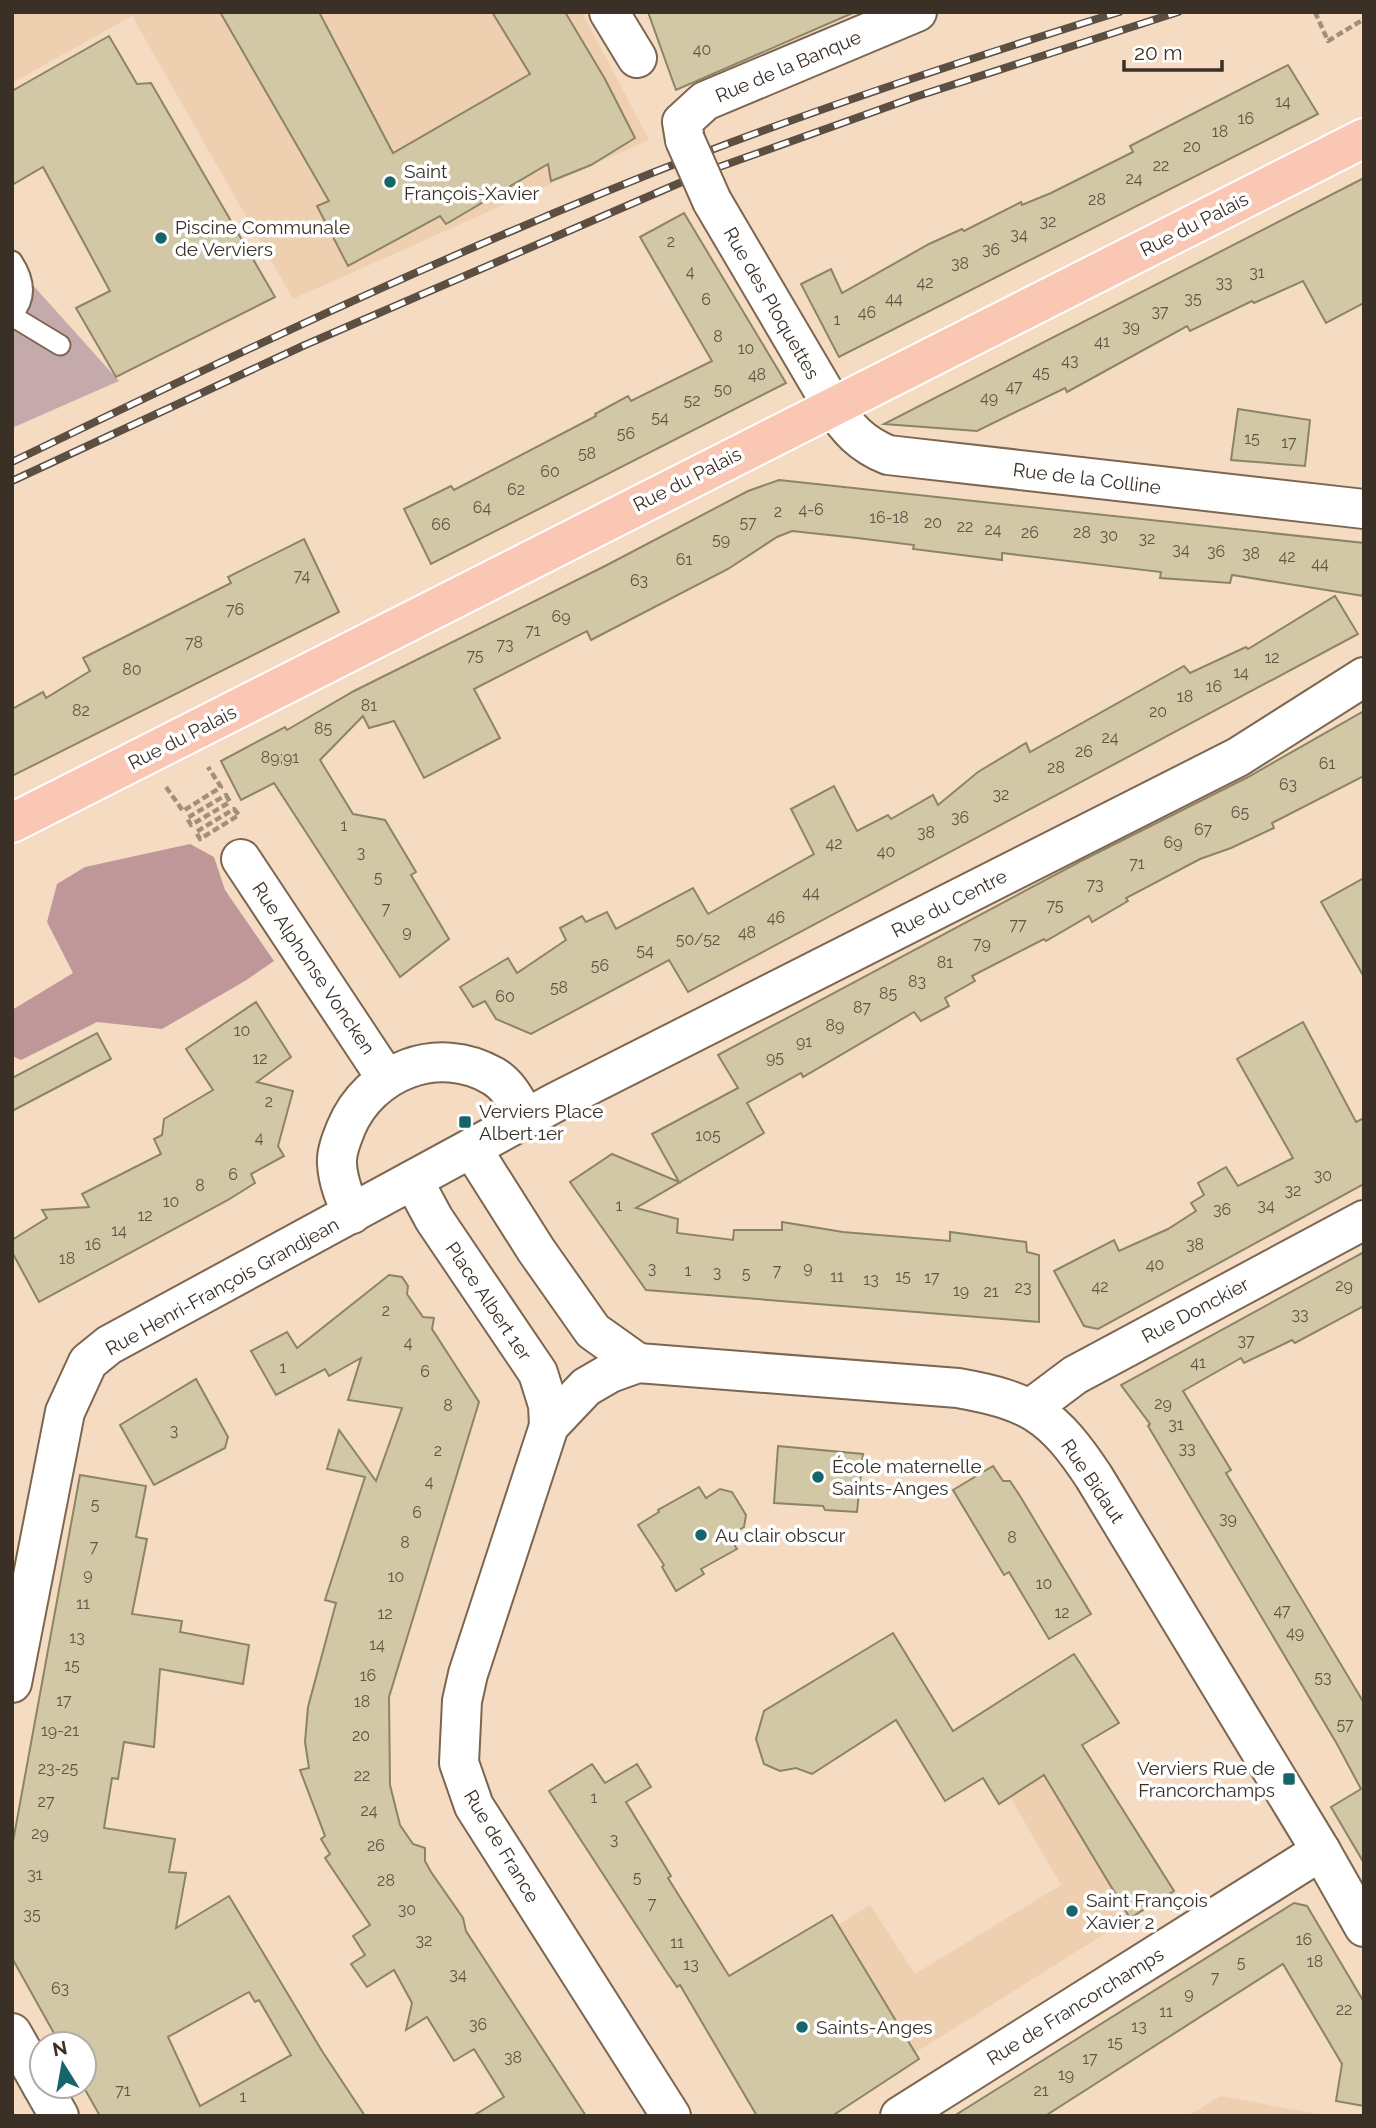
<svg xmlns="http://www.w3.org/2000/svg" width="1376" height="2128" viewBox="0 0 1376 2128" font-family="Raleway,sans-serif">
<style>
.built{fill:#eed0b1}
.green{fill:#c5aaac}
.forest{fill:#bf9799}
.building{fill:#d2c8a5;stroke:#8c8466;stroke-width:2;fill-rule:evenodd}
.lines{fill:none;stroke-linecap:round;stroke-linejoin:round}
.lane-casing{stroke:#7c6650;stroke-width:23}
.street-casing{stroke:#7c6650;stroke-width:42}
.primary-casing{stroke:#fff;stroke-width:42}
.path{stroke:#a18f7c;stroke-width:4.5;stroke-dasharray:7 3.5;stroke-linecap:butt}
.lane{stroke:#fff;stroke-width:19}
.street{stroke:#fff;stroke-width:38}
.primary{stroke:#fac7b4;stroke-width:38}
.rail-casing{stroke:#5c4f42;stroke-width:8}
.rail{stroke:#fff;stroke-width:5;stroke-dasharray:16;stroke-linecap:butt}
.street-bridge-casing{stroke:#7c6650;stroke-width:42;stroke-linecap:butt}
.street-bridge{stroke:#fff;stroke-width:38}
.poi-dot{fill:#16656a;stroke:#fff;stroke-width:2.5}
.labels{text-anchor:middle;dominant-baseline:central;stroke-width:7;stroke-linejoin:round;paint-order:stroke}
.number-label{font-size:16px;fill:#605646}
.street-label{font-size:19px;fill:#3a3026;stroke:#fff}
.poi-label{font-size:19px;fill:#3a3026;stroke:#fff;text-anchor:start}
</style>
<rect width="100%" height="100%" fill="#f5dbc2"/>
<g class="built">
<polygon points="12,12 582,12 649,140 293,299 132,16 12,83"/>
<polygon points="1044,1775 1130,1918 915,2053 838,1925 870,1905 915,1974 1061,1885 1010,1797"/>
<polygon points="1220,2096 1329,2116 1188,2116"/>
</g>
<polygon class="green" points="12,262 119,381 12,428"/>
<polygon class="forest" points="190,844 214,857 225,890 274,961 245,981 162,1029 97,1022 21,1060 12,1056 12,1010 73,973 47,922 57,884 85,867"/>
<g class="building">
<polygon points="220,12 319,12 393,153 530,74 492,12 565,12 605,79 635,138 591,165 551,181 548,164 446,224 440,216 348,266 317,206 329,201"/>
<polygon points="648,12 855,12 676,90"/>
<polygon points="109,36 137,84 151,83 275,297 116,377 76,308 110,291 43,167 12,185 12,91"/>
<polygon points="1288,65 1318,114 839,357 801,284 831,269 842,293 929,244 962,229 964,231 1021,202 1022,205 1051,193 1133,152 1130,146"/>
<polygon points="1364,178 1364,303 1326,323 1303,281 1254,303 1252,301 1190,331 1187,326 1067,392 1065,388 977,431 884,424"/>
<polygon points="684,213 786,383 431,564 404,509 451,486 454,490 596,416 595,414 628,396 631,401 712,361 640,237"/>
<polygon points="1238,409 1310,420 1305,466 1231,460"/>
<polygon points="779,480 1364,543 1364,596 1232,575 1230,583 1160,578 1161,572 1002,553 1002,560 913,549 914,545 857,538 792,531 777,537 728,569 591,640 587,631 474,689 500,738 424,778 394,721 369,728 363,716 320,760 353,814 385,820 416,872 411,875 449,939 400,977 274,783 241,800 221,761 285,727 287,730 354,691 607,565 748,491"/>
<polygon points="304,539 339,612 12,776 12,709 43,692 46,698 90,671 83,658 231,583 228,577"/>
<polygon points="1335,596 1358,634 688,992 669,960 531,1034 496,1019 485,1001 473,1007 460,987 508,958 517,973 566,940 560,928 582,916 586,922 607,912 616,929 693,888 708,914 814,854 791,809 834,786 857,831 888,815 891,819 933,795 938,805 978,772 1026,743 1030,752 1184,666 1190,673 1246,647 1248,649"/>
<polygon points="1364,711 1364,776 1272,823 1274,828 1231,848 1200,859 1126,898 1128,901 1092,922 1089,916 1046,941 1044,939 972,976 975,981 945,998 949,1006 921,1021 914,1012 803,1077 801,1073 747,1103 764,1133 636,1208 678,1219 677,1233 733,1240 734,1230 782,1230 782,1222 843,1232 950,1241 950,1232 1026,1242 1027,1252 1039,1255 1039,1322 646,1290 570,1182 612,1154 679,1182 652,1134 738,1088 718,1055 1081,861 1248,777"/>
<polygon points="1364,878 1364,977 1321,902"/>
<polygon points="256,1002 291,1057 257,1082 293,1091 278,1146 284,1156 251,1174 255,1183 228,1200 39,1302 12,1252 12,1240 47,1218 42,1210 89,1207 82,1194 161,1154 154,1139 162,1135 164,1119 213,1090 186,1049"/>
<polygon points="1303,1022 1356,1122 1364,1118 1364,1184 1098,1329 1084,1326 1054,1271 1114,1240 1119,1251 1168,1229 1196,1211 1191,1203 1204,1195 1198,1183 1226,1167 1238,1186 1293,1158 1237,1059"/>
<polygon points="97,1033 111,1059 12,1111 12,1078"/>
<polygon points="1364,1252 1364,1306 1295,1343 1292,1340 1244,1363 1241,1358 1183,1391 1231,1470 1226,1473 1364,1703 1364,1863 1331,1807 1361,1789 1337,1744 1148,1426 1150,1424 1121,1385"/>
<polygon points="389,1275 402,1277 408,1286 407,1294 423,1317 434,1318 432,1329 479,1402 389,1697 390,1785 400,1825 413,1844 425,1848 425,1861 431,1872 463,1918 466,1931 586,2116 473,2116 504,2097 474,2049 454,2061 427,2017 406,2030 412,2003 394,1970 367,1987 351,1964 365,1955 353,1936 370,1925 325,1858 330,1854 321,1839 325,1836 300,1770 309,1768 305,1742 308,1707 336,1603 325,1600 365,1477 327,1469 339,1430 376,1481 402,1408 348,1400 361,1358 329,1376 325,1369 276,1395 251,1351 287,1332 297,1348"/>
<polygon points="196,1379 228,1437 225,1448 154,1485 120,1425"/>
<polygon points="778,1446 863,1454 857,1512 825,1510 823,1506 774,1503"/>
<polygon points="993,1466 1003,1481 1010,1481 1020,1496 1091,1614 1049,1639 1009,1572 1004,1575 953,1490"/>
<path d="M80,1475L146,1486L136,1537L147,1539L132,1614L182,1621L180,1632L249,1645L243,1684L160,1669L154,1747L124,1742L118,1779L112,1778L104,1828L175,1839L169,1872L186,1873L176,1928L229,1896L322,2051L365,2116H100L83,2086L84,2044H60L12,1958V1847ZM249,1992L255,2002L259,2000L291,2055L200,2106L168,2037Z"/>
<polygon points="699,1487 706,1498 720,1489 732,1492 746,1515 744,1527 729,1536 737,1549 701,1569 704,1574 676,1591 662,1567 664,1565 638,1525 659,1512 658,1510"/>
<polygon points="893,1633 953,1731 1074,1654 1119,1723 1082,1745 1174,1891 1130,1918 1044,1775 999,1804 983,1778 945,1801 896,1720 812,1774 796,1768 780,1771 764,1764 756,1739 764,1711"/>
<polygon points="592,1764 605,1783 637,1764 651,1787 626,1802 671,1876 668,1878 729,1976 832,1915 919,2059 832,2116 757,2116 680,1985 677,1987 666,1971 549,1791"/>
<polygon points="1294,1903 1307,1906 1364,2002 1364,2106 1336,2101 1342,2064 1283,1964 1045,2116 954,2116"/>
</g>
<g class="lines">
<g class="lane-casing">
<g id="lane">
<path d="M12,261C24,279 28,297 12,315"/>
<polyline points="12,316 60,345"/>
</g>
</g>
<g class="street-casing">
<g id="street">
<polyline points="609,12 637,58"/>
<polyline points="685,140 682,122 705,101 917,12"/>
<path d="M712,201L832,405C848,429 861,444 888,455L1364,509"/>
<polyline points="241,859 386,1078"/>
<polyline points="472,1149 536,1250 593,1331 638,1363"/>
<polyline points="413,1180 434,1219 538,1373 548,1405 549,1426"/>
<path d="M352,1214C345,1198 338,1182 337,1164C336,1152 342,1138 346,1128C370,1071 438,1044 493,1076C509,1085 517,1103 526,1118"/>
<polyline points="1031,1408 1075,1375 1364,1220"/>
<polyline points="12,1683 65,1412 88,1362 109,1345 556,1102 1238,757 1364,677"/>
<polyline points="12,2033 42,2086"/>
<polyline points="42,2086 59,2116"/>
<path d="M671,2116L474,1806L459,1763L462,1701L468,1674L549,1426L586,1387L610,1373L638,1363L958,1388C1031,1401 1053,1415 1094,1477L1321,1851L1364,1927"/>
<polyline points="900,2116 1321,1851"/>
</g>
</g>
<g class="primary-casing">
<polyline id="primary" points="12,823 1364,138"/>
</g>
<g class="path">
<polyline points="1315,12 1328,41 1364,19"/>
<polyline points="166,787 183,811 221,787 208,767"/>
<polygon points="226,795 230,802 191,825 187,818"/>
<polygon points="234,809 239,815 200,839 196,832"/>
</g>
<use href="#lane" class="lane"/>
<use href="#street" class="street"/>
<use href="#primary" class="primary"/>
<g class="rail-casing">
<g id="rail">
<path d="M12,462C237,353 465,245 698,155C836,102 977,56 1119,12"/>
<polyline points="12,481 305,345 705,172 915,97 1178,12"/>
</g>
</g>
<use href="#rail" class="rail"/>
<g class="street-bridge-casing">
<polyline id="street-bridge" points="685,140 712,201"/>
</g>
<use href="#street-bridge" class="street-bridge"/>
</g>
<g class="poi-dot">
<circle cx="390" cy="182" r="7"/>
<circle cx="161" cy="238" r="7"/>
<rect x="458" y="1115" width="14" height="14" rx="3.5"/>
<circle cx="818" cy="1477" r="7"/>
<circle cx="701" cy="1535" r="7"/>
<rect x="1282" y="1772" width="14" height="14" rx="3.5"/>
<circle cx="1072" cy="1911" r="7"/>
<circle cx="802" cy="2027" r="7"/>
</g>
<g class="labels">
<g class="number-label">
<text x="702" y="49">40</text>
<text x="1283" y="101">14</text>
<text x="1246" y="118">16</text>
<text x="1220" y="131">18</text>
<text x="1192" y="146">20</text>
<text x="1161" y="165">22</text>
<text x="1134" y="178">24</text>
<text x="1097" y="199">28</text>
<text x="1048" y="221">32</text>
<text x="1019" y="234">34</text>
<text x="671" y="241">2</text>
<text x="991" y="249">36</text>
<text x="960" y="263">38</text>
<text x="690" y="271">4</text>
<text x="1257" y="272">31</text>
<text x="925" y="282">42</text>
<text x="1224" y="282">33</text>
<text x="894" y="298">44</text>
<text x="1193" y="298">35</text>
<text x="706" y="299">6</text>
<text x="1160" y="311">37</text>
<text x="867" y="312">46</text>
<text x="837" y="319">1</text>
<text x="1131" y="326">39</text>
<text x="718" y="336">8</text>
<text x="1102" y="341">41</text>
<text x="746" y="348">10</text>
<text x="1070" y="360">43</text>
<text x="1041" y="372">45</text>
<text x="757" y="374">48</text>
<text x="1014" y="386">47</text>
<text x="723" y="389">50</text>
<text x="989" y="397">49</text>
<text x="692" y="400">52</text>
<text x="660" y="417">54</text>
<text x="626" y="433">56</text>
<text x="1252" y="438">15</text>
<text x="1289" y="442">17</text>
<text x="587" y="453">58</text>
<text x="550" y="471">60</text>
<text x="516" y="489">62</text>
<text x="482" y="507">64</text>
<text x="811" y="509">4-6</text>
<text x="778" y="511">2</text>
<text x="889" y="517">16-18</text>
<text x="748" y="522">57</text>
<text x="933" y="522">20</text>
<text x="441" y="524">66</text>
<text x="965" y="526">22</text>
<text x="993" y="529">24</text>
<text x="1030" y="532">26</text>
<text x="1082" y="532">28</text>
<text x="1109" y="535">30</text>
<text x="1147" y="538">32</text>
<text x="721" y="539">59</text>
<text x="1181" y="549">34</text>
<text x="1216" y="551">36</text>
<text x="1251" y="553">38</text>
<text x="1287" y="556">42</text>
<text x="684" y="559">61</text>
<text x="1320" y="563">44</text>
<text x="302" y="575">74</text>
<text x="639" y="580">63</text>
<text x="235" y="609">76</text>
<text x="561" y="616">69</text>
<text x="533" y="630">71</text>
<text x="194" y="642">78</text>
<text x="505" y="644">73</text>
<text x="475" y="655">75</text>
<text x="1272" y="657">12</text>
<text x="132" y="669">80</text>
<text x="1241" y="672">14</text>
<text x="1214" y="686">16</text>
<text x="1185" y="696">18</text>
<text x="369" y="705">81</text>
<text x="81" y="710">82</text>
<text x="1158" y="711">20</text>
<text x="323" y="728">85</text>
<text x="1110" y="737">24</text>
<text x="1084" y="751">26</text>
<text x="280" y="757">89;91</text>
<text x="1327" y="763">61</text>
<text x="1056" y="767">28</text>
<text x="1288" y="784">63</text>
<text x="1001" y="794">32</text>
<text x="1240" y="812">65</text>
<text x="960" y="817">36</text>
<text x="344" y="825">1</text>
<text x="1203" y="829">67</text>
<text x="926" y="832">38</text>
<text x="1173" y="842">69</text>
<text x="834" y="843">42</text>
<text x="886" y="851">40</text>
<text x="361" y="852">3</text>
<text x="1137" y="863">71</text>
<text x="378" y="877">5</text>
<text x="1095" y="884">73</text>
<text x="811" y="892">44</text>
<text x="1055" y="905">75</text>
<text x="386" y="908">7</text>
<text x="776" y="917">46</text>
<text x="1018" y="924">77</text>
<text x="407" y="931">9</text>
<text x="747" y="932">48</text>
<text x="698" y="939">50/52</text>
<text x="982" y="943">79</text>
<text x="645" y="950">54</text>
<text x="945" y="962">81</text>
<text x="600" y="965">56</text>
<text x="917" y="981">83</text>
<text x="559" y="987">58</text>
<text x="888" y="993">85</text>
<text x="505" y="996">60</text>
<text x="862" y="1007">87</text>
<text x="835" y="1025">89</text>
<text x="242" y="1030">10</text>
<text x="804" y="1041">91</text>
<text x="775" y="1057">95</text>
<text x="260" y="1058">12</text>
<text x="269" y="1101">2</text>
<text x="708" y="1135">105</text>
<text x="259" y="1137">4</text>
<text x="233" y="1174">6</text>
<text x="1323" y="1175">30</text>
<text x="200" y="1185">8</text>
<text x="1293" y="1190">32</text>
<text x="171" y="1201">10</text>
<text x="619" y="1205">1</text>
<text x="1266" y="1205">34</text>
<text x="1222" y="1209">36</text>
<text x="145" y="1215">12</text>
<text x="119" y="1230">14</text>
<text x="93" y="1244">16</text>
<text x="1195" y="1244">38</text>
<text x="67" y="1258">18</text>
<text x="1155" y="1264">40</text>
<text x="808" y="1267">9</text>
<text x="652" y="1268">3</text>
<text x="688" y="1270">1</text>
<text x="777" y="1270">7</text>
<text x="717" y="1272">3</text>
<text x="746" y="1273">5</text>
<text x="837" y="1276">11</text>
<text x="903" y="1276">15</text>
<text x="932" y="1277">17</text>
<text x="871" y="1279">13</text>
<text x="1344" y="1285">29</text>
<text x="1100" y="1286">42</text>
<text x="1023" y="1287">23</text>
<text x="961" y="1290">19</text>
<text x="991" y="1291">21</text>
<text x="386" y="1310">2</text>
<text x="1300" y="1314">33</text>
<text x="1246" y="1340">37</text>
<text x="408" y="1342">4</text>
<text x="1198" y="1362">41</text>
<text x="283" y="1367">1</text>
<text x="425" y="1371">6</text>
<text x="1163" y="1403">29</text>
<text x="448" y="1405">8</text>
<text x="1176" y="1424">31</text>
<text x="174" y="1430">3</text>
<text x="1187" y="1448">33</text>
<text x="438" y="1450">2</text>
<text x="429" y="1481">4</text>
<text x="95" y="1504">5</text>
<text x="417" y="1512">6</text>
<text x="1228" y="1518">39</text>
<text x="1012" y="1537">8</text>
<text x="405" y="1542">8</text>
<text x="94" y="1546">7</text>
<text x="88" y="1574">9</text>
<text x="396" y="1576">10</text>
<text x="1044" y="1583">10</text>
<text x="83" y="1603">11</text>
<text x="1282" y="1610">47</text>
<text x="1062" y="1612">12</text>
<text x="385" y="1613">12</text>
<text x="1295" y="1632">49</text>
<text x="77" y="1637">13</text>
<text x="377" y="1644">14</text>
<text x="72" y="1665">15</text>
<text x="368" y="1675">16</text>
<text x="1323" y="1677">53</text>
<text x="64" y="1700">17</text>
<text x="362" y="1701">18</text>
<text x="1345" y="1724">57</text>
<text x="60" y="1730">19-21</text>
<text x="361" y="1735">20</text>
<text x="58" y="1768">23-25</text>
<text x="362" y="1775">22</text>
<text x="594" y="1797">1</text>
<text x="46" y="1801">27</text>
<text x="369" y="1810">24</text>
<text x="40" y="1833">29</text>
<text x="614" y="1839">3</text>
<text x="376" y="1845">26</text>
<text x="35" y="1874">31</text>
<text x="637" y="1877">5</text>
<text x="386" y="1880">28</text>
<text x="652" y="1903">7</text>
<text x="407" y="1909">30</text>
<text x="32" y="1914">35</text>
<text x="1304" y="1939">16</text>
<text x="424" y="1940">32</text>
<text x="677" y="1942">11</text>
<text x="1315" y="1961">18</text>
<text x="1241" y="1962">5</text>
<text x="691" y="1964">13</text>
<text x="458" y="1974">34</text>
<text x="1215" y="1977">7</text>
<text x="60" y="1988">63</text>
<text x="1189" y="1993">9</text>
<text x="1344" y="2009">22</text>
<text x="1166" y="2011">11</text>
<text x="478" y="2024">36</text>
<text x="1139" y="2026">13</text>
<text x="1115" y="2042">15</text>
<text x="513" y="2057">38</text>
<text x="1090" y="2058">17</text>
<text x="1066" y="2074">19</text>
<text x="123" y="2090">71</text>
<text x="1041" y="2090">21</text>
<text x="243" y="2096">1</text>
</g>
<g class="street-label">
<text transform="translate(788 66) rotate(-23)">Rue de la Banque</text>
<text transform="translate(1194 224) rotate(-27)">Rue du Palais</text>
<text transform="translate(772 303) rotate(60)">Rue des Ploquettes</text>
<text transform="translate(1087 478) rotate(7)">Rue de la Colline</text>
<text transform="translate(687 479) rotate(-27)">Rue du Palais</text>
<text transform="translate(182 737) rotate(-27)">Rue du Palais</text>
<text transform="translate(949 903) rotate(-27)">Rue du Centre</text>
<text transform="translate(314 968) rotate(56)">Rue Alphonse Voncken</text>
<text transform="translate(222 1286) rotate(-29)">Rue Henri-François Grandjean</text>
<text transform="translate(489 1301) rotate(56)">Place Albert 1er</text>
<text transform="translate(1195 1310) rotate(-28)">Rue Donckier</text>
<text transform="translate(1093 1481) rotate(56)">Rue Bidaut</text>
<text transform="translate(502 1846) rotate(59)">Rue de France</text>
<text transform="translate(1075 2006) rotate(-32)">Rue de Francorchamps</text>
</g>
<g class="poi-label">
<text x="404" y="171">Saint<tspan x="404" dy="22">François-Xavier</tspan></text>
<text x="175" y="227">Piscine Communale<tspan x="175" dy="22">de Verviers</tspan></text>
<text x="479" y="1111">Verviers Place<tspan x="479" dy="22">Albert 1er</tspan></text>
<text x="832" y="1466">École maternelle<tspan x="832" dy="22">Saints-Anges</tspan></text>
<text x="715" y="1535">Au clair obscur</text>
<text x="1275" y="1768" text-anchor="end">Verviers Rue de<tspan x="1275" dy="22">Francorchamps</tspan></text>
<text x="1086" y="1900">Saint François<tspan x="1086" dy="22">Xavier 2</tspan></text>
<text x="816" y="2027">Saints-Anges</text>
</g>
</g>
<rect width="1376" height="2128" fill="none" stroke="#3a3026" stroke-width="28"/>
<g transform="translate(63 2065) rotate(349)"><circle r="33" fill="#ffffff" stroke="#b0aca8" stroke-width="2"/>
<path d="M0-5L12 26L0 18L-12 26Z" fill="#16656a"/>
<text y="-10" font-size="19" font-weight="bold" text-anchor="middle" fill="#3a3026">N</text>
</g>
<path d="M1124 60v10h98v-10" fill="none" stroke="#3a3026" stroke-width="3.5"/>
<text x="1134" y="60" font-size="21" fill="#3a3026" stroke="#ffffff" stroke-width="5" paint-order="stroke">20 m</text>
</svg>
